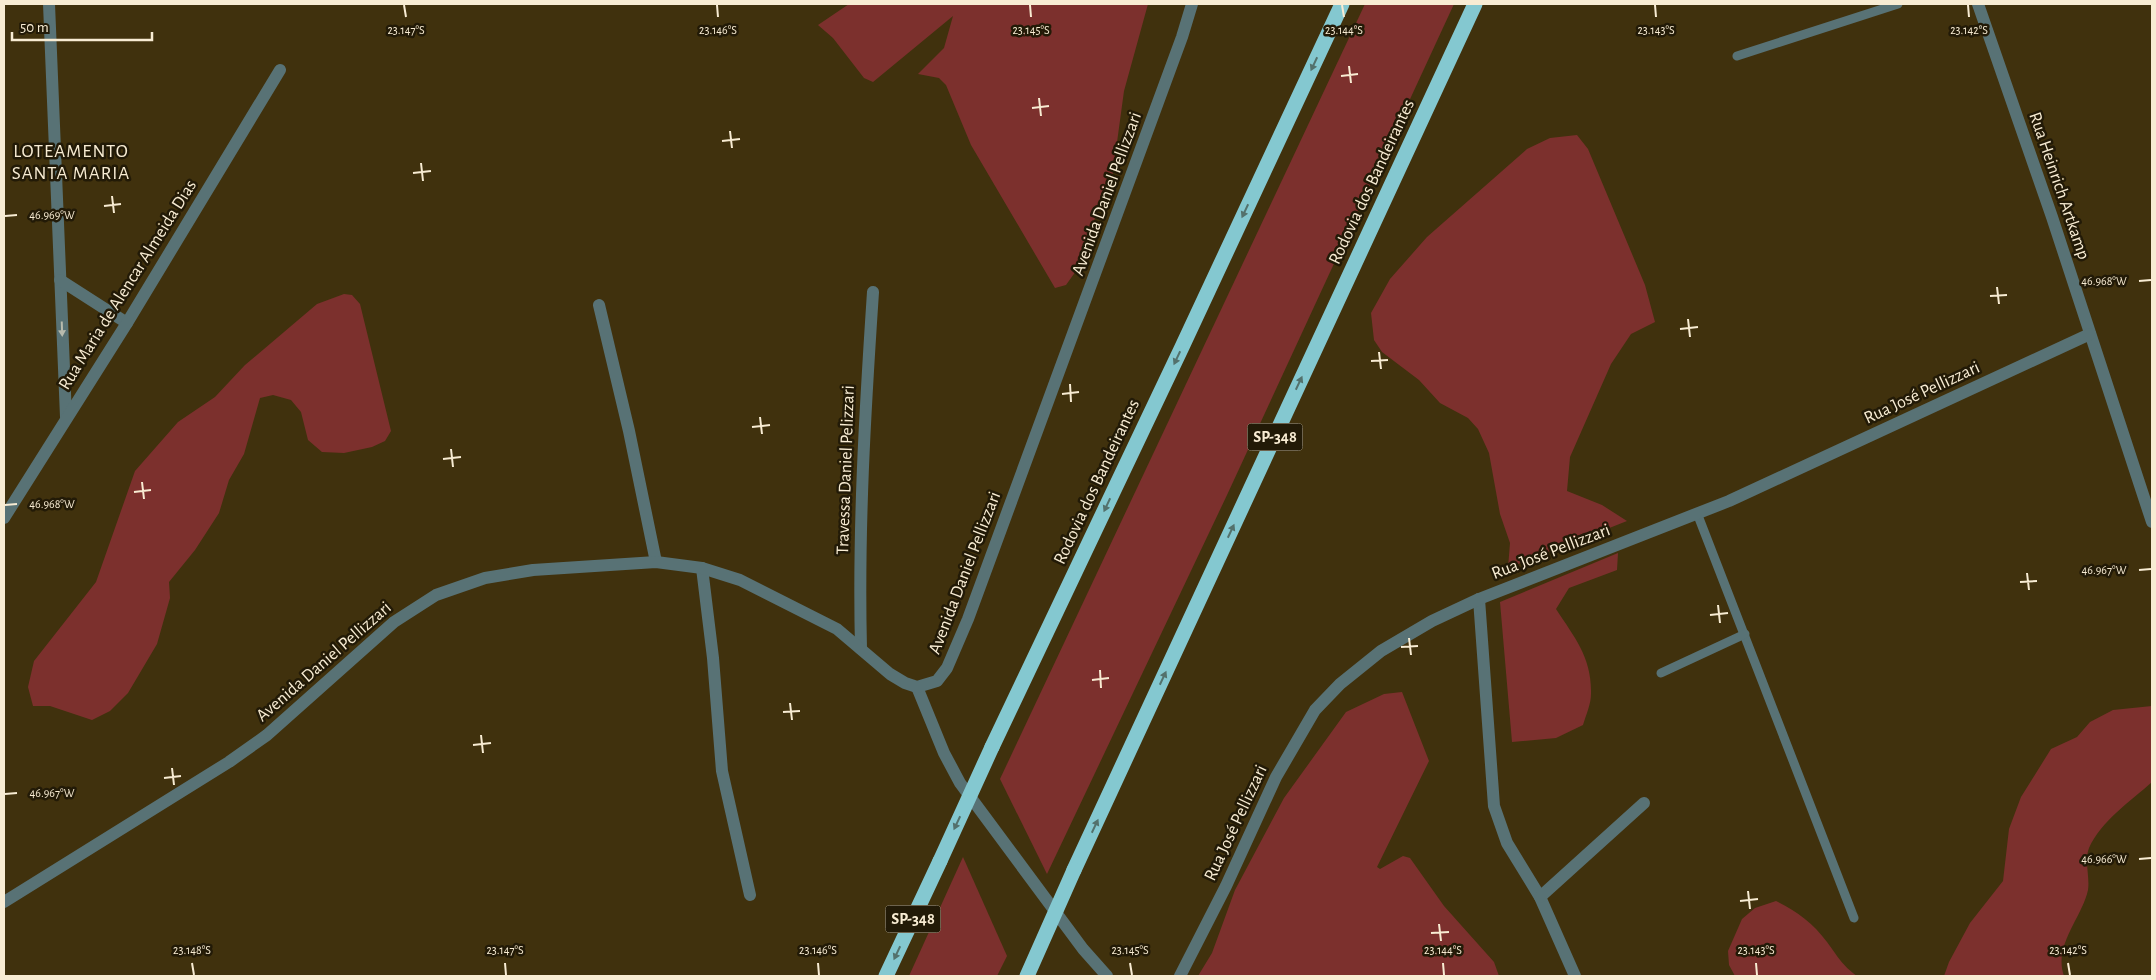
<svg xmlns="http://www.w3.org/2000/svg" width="2156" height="980" viewBox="0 0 2156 980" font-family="'Alegreya Sans',sans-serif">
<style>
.green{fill:#7c302d}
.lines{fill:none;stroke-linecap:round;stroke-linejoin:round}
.service{stroke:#587275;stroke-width:9}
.minor{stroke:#587275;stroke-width:12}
.tertiary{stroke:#587275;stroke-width:12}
.motorway{stroke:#84c8d0;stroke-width:15}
.motorway-bridge{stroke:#84c8d0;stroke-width:15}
.oneway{fill:#53716c}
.oneway2{fill:#b8bbad}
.ticks{fill:none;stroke:#f8ecd3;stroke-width:2}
.labels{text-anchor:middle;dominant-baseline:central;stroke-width:5;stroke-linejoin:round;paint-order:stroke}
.shield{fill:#221a07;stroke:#b8ad96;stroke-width:1}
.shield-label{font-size:16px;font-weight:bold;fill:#f8ecd3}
.street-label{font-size:18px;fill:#f8ecd3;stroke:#221a07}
.neighbourhood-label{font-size:19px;letter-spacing:1px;fill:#f8ecd3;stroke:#221a07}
.ticks-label{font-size:12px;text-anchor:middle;fill:#f8ecd3;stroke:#221a07;stroke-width:5;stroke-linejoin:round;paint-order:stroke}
</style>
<rect width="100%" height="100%" fill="#40310d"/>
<g class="green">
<polygon points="849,4 1148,4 1124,91 1112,179 1104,193 1076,271 1066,285 1055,288 971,145 946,85 939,78 918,74 944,48 953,16 873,82 864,78 833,38 818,25"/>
<polygon points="1365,4 1454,4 1227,495 1047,874 1000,779"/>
<polygon points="1577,135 1588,149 1645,285 1655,322 1631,334 1611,364 1570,457 1567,491 1602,505 1627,521 1508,568 1510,543 1500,514 1489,453 1478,429 1468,418 1440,403 1419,380 1382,352 1374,340 1371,313 1390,279 1427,237 1527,149 1550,138"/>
<polygon points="344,294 352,295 360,304 391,431 385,441 372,447 344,453 322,452 308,440 301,412 291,400 273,395 260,398 244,454 229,480 219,513 195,550 169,582 170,598 157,644 128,693 110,711 92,720 50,706 33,706 28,687 34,661 96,582 135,471 178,422 215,397 245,365 317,304"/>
<path d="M1618,553L1617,570L1569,588L1556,609C1575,638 1592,658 1591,694C1591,704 1586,715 1583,725L1556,738L1512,742L1500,602Z"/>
<polygon points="1402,692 1429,761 1377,867 1380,869 1403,856 1410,858 1444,906 1494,962 1499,976 1198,976 1212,953 1235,890 1284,798 1346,712 1384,694"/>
<path d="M2152,706V782C2131,801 2101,821 2089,848C2084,860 2090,877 2088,890C2082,918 2053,945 2064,976H1944L1949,962L1970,923L2003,881L2009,829L2021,797L2051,749L2077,737L2090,722L2113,710Z"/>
<polygon points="963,857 1007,956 997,976 909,976"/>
<path d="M1776,901C1796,911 1813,923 1827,942C1838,957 1842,965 1857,976H1735L1729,965L1728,951L1742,919L1755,908Z"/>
</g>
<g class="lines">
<g class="service">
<polyline points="1737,56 1898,4"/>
<polyline points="1697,513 1854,918"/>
<polyline points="1661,673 1745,634"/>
</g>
<g class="minor">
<polyline points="49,4 66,417"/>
<polyline points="1978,4 2052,217 2152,522"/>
<polyline points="60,280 127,323"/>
<polyline points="599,305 629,431 656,562"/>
<polyline points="4,518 127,323 280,70"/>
<polyline points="702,568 713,658 722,771 750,895"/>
<polyline points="1479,599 1494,806 1507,843 1540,897 1575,976"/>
<path d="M861,649C858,528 865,412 873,292"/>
<polyline points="917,687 944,753 960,783 1083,949 1107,976"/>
<polyline points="1540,897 1644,803"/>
<polyline points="1180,976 1226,886 1276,777 1315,710 1340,684 1381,651 1432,621 1479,599 1729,501 2090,334"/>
</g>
<polyline class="tertiary" points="4,902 229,762 267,735 394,622 436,595 485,578 533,570 656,562 702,568 740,580 837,629 890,674 905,683 917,687 937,681 947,668 968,619 1182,37 1192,4"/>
<g class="motorway">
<polyline points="992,747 1182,347 1342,4"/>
<polyline points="1074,870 1475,4"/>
<polyline points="886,976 940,861"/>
</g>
<g class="motorway-bridge">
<polyline points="940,861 992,747"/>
<polyline points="1027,976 1074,870"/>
</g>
</g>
<defs><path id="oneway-solid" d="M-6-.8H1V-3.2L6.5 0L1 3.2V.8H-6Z" transform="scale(1.25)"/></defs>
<g class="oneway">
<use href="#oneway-solid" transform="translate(1314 64) rotate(115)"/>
<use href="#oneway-solid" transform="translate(1245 211) rotate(115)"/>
<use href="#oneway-solid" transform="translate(1177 358) rotate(115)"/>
<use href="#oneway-solid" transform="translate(1299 383) rotate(-65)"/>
<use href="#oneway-solid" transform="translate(1107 505) rotate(115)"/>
<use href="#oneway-solid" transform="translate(1231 531) rotate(-65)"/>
<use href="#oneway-solid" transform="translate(1163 678) rotate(-65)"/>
<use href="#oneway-solid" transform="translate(957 823) rotate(115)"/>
<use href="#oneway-solid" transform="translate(1095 826) rotate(-65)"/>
<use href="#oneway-solid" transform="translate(897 953) rotate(115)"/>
</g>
<use class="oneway2" href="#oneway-solid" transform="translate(62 329) rotate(88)"/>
<path class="ticks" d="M404,5L406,17M717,5L718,17M1030,5L1031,17M1342,5L1344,17M1655,5L1656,17M1968,5L1969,17M1349,66L1351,83M1341,76L1358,74M1039,98L1041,116M1032,108L1049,106M730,131L732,148M722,141L740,139M421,163L423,181M413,173L431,171M112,196L114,213M104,206L121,204M5,216L17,215M2139,281L2151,280M1997,287L1999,304M1990,296L2007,295M1688,319L1690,337M1680,329L1698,327M1379,352L1381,369M1371,361L1388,360M1070,384L1071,402M1062,394L1079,392M760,417L762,434M752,427L770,425M451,449L453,467M443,459L461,457M142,482L144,499M134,492L151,490M5,505L17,504M2139,570L2151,569M2027,573L2029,590M2020,582L2037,581M1718,605L1720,623M1710,615L1728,613M1409,638L1411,655M1401,647L1418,646M1100,670L1101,688M1092,680L1109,678M790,703L792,720M783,712L800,711M481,735L483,753M473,745L491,743M172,768L174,785M164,778L181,776M5,794L17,793M2139,859L2151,858M1748,891L1750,909M1740,901L1758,899M1439,924L1441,941M1431,933L1449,932M192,963L194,975M505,963L506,975M818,963L819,975M1130,963L1132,975M1443,963L1444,975M1756,963L1757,975M2068,963L2070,975"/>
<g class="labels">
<g class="shield">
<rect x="1247.5" y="423.5" width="55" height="27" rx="4"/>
<rect x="885.5" y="905.5" width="55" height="27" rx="4"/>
</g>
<g class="shield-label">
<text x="1275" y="437">SP-348</text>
<text x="913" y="919">SP-348</text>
</g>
<g class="street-label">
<text transform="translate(1372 182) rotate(-65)">Rodovia dos Bandeirantes</text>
<text transform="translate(2059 186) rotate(71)">Rua Heinrich Artkamp</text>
<text transform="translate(1107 194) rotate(-70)">Avenida Daniel Pellizzari</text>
<text transform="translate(128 285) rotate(-58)">Rua Maria de Alencar Almeida Dias</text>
<text transform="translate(1922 393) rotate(-25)">Rua José Pellizzari</text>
<text transform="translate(846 470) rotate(-88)">Travessa Daniel Pelizzari</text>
<text transform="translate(1097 482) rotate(-65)">Rodovia dos Bandeirantes</text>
<text transform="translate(1551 552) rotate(-21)">Rua José Pellizzari</text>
<text transform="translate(965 573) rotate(-69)">Avenida Daniel Pellizzari</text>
<text transform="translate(324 662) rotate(-41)">Avenida Daniel Pellizzari</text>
<text transform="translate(1236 823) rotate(-65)">Rua José Pellizzari</text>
</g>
<g class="neighbourhood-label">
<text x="71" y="151">LOTEAMENTO<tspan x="71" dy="22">SANTA MARIA</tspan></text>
</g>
</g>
<g class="ticks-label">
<text x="406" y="34">23.147°S</text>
<text x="718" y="34">23.146°S</text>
<text x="1031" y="34">23.145°S</text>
<text x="1344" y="34">23.144°S</text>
<text x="1656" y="34">23.143°S</text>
<text x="1969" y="34">23.142°S</text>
<text x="52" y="219">46.969°W</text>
<text x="2104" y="285">46.968°W</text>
<text x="52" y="508">46.968°W</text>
<text x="2104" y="574">46.967°W</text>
<text x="52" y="797">46.967°W</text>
<text x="2104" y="863">46.966°W</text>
<text x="192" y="954">23.148°S</text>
<text x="505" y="954">23.147°S</text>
<text x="818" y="954">23.146°S</text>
<text x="1130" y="954">23.145°S</text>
<text x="1443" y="954">23.144°S</text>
<text x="1756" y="954">23.143°S</text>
<text x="2068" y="954">23.142°S</text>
</g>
<rect width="2156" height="980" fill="none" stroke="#f8ecd3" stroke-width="10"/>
<path d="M12 32v8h140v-8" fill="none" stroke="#f8ecd3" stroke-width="2.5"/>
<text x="20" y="32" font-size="15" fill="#f8ecd3" stroke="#221a07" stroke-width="4" paint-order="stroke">50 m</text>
</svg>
